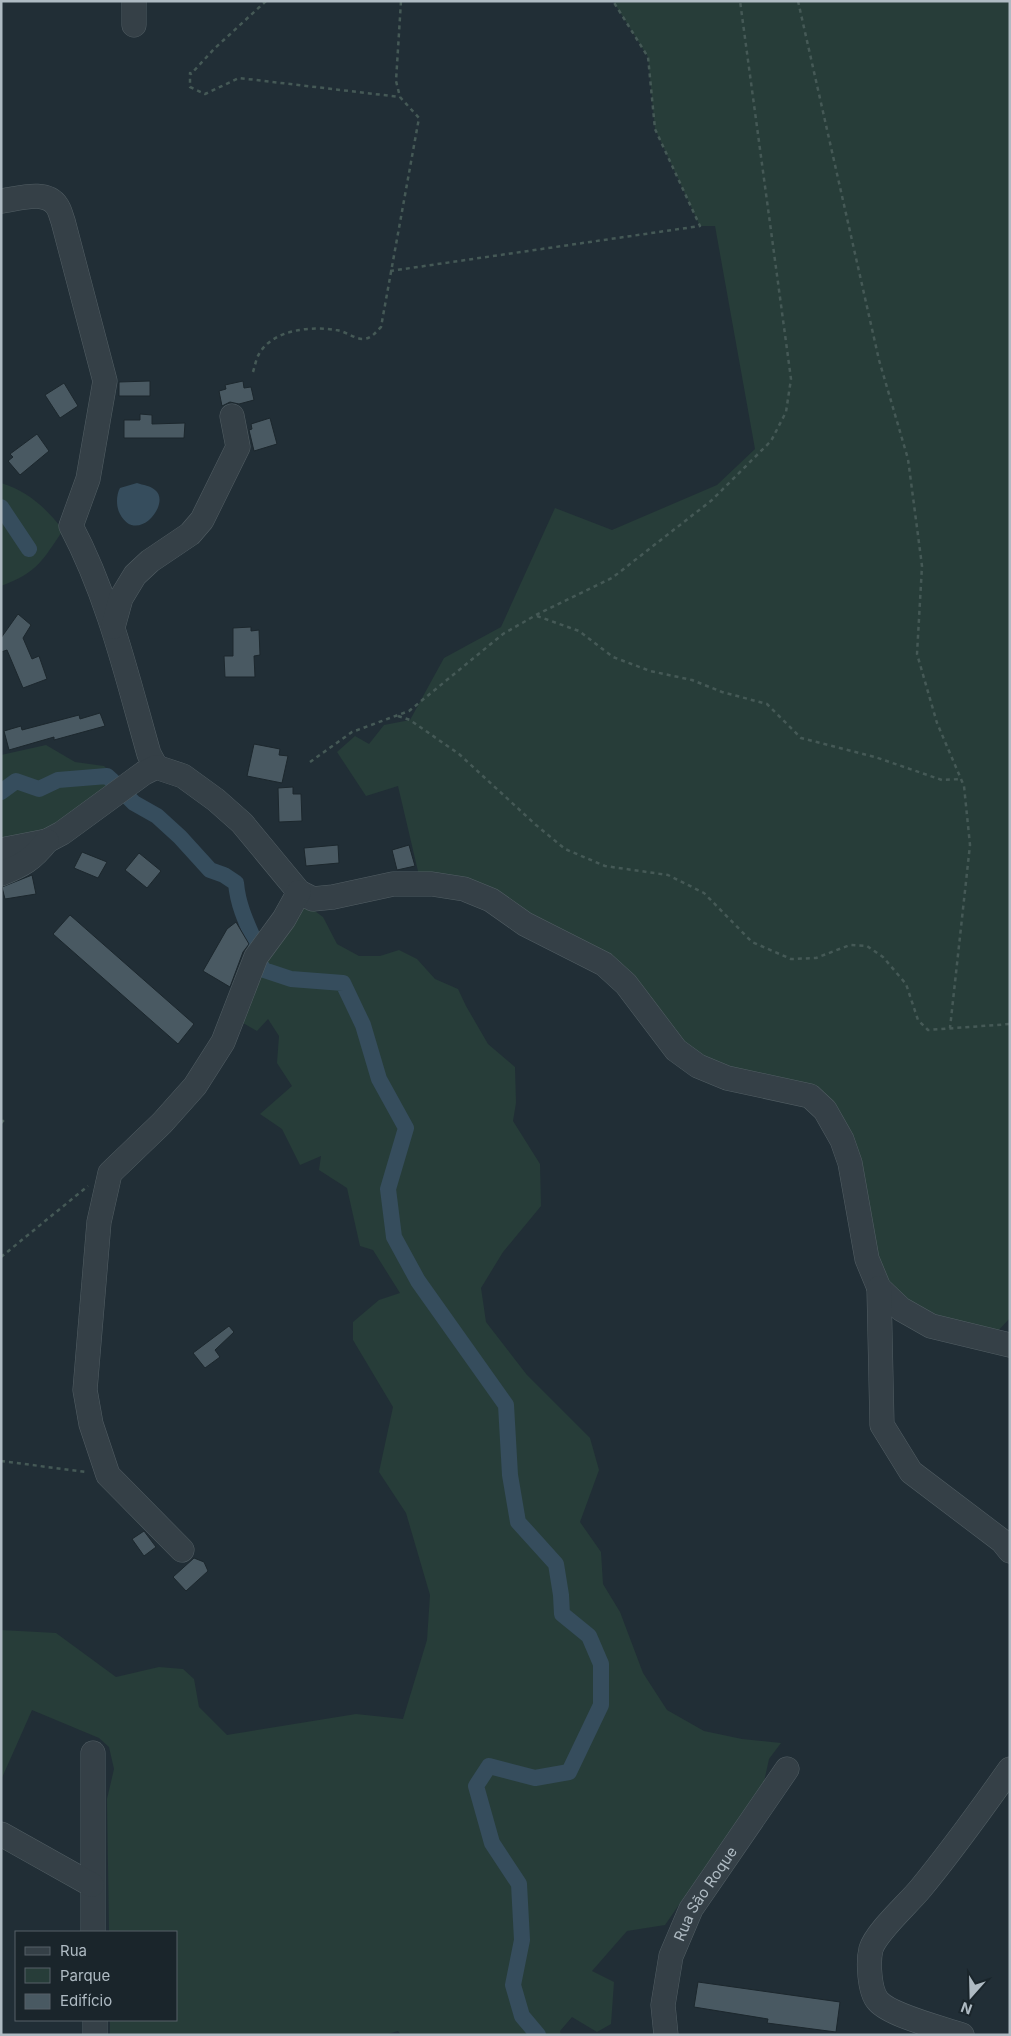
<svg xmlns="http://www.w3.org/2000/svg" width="1011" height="2036" viewBox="0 0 1011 2036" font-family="Inter,sans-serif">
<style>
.green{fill:#273d39}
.water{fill:#364d5d}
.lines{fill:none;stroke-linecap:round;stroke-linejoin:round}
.canal{stroke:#364d5d;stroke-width:16}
.building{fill:#495962;stroke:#1c272d}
.minor-casing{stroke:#525e64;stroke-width:25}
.path{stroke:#455956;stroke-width:2.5;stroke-dasharray:4 4;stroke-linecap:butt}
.minor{stroke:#354047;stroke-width:24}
.labels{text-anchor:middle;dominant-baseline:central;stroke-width:4.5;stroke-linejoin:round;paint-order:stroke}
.street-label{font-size:15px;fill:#afbbc3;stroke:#1a252b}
</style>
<rect width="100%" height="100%" fill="#212e36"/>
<g class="green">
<polygon points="613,1 1010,1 1010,1318 996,1333 965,1334 879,1288 825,1110 698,1066 626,984 525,924 421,884 398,786 366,796 337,752 355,736 369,744 384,725 410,720 444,658 501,627 555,508 612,530 717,485 755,449 715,226 700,226 655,129 648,57"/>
<path d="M1,483C28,491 47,509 63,530C43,560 37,573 1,586Z"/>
<polygon points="46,745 75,762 104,766 120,782 52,831 1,841 1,755"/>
<polygon points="304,903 323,917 337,944 359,956 380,956 399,950 417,959 435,979 458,989 466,1006 488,1044 515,1067 516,1103 513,1121 540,1164 541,1206 503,1252 481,1288 486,1322 527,1375 590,1438 599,1470 580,1522 601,1552 603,1584 620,1612 643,1673 667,1710 704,1731 742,1739 781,1743 769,1759 764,1782 665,1925 627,1931 592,1971 614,1982 611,2024 597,2032 572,2017 560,2031 561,2035 401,2035 398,2031 385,2035 110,2035 110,2020 176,2020 176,1932 109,1932 107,1799 114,1769 109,1747 99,1738 32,1710 1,1780 1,1630 56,1633 116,1677 159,1667 183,1669 194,1679 199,1707 227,1735 356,1714 403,1719 427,1640 430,1595 406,1513 379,1472 393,1407 353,1340 353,1322 379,1300 400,1293 373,1250 360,1246 347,1188 319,1170 321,1156 300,1165 282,1129 260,1114 292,1086 277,1063 279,1036 268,1019 257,1031 238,1020 255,973"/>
</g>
<path class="water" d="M137,483C143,485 151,486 155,490C172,503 137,546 120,514C116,507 116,495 120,488Z"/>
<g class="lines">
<g class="canal">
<polyline points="1,507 29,549"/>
<polyline points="1,792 16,781 39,789 58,780 107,776 119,787"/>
<path d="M124,793L134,803L157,816L180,837L210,870L224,875L236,883C238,906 247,924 256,944"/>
<polyline points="263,968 264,970 291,979 343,983 363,1025 379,1079 406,1128 388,1189 394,1237 418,1281 506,1405 510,1475 518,1522 556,1564 561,1595 562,1614 589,1636 601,1664 601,1705 569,1772 535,1778 489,1766 476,1786 492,1843 519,1884 522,1940 513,1985 522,2016 538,2035"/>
</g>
</g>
<g class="building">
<polygon points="150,381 150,396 119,396 119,382"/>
<polygon points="243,381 244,388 251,387 254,400 239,404 230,402 222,406 219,391 226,389 225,385"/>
<polygon points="64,383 78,406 60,418 45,395"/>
<polygon points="140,414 152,415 152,424 185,423 184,438 124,438 124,420 140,420"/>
<polygon points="270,418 277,444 254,451 249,430 252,429 251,424"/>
<polygon points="37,434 49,451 20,475 8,461 13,457 10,454"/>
<polygon points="18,614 31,625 23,638 32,659 39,656 47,679 23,688 7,650 1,652 1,638"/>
<polygon points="251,627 251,631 259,630 260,655 254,656 255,677 225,677 224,656 233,656 233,628"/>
<polygon points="100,713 105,726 54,740 54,737 9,750 4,731 21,726 22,730 79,715 80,719"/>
<polygon points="254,744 280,749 279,755 288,756 282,783 247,776"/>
<polygon points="293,787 293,794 301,794 302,821 279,822 278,788"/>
<polygon points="338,845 339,863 306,866 304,848"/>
<polygon points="409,845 415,866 397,870 392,850"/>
<polygon points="82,852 107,862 98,878 74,868"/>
<polygon points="139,853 161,871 147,888 125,870"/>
<polygon points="32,875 36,894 5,899 2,887"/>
<polygon points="70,915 194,1024 178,1044 53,934"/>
<polygon points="236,922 249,944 243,952 230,987 203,971 227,929"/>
<polygon points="229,1326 234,1332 215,1350 220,1357 205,1368 193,1353"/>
<polygon points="144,1531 156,1547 144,1556 132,1539"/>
<polygon points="194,1558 204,1562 208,1571 186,1591 173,1577"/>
<polygon points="698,1982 840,2002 836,2032 767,2023 768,2019 694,2007"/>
</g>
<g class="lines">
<g class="minor-casing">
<g id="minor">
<polyline points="134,25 134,1"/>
<path d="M1,201C18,199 46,189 57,206C60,210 61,216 63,221L105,381L88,479L71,526C109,598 127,677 149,754L156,767"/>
<polyline points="113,627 121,598 135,575 150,561 190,534 202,520 238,447 232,416"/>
<polyline points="1,850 47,841 62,833 144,773 156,767 183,776 216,800 242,823 299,892 313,899 333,897 393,884 432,884 464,889 491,900 525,924 604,964 626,984 676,1050 698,1066 727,1078 810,1096 825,1110 842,1140 850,1163 867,1259 879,1288 901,1309 931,1326 1010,1345"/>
<path d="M1,874C23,865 32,860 47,841"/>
<polyline points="879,1288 882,1425 911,1472 1002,1541 1010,1551"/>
<polyline points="182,1550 108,1475 91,1424 85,1390 99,1222 110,1173 162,1123 195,1086 223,1042 256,957 284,919 299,892"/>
<polyline points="93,1753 93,1932"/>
<polyline points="1,1834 92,1885"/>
<polyline points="95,2020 95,2035"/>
<path id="s1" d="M666,2035L663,2005L671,1956L691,1909L787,1769"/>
<path d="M962,2035C942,2028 891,2016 878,2001C869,1991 868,1961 871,1949C876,1932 909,1903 921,1888C953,1849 981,1810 1010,1769"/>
</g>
</g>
<g class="path">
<polyline points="266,1 214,49 191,74 190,73 190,87 205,94 239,78 400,97"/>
<polyline points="798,1 879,360 908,459 922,566 917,654 937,723 964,786 970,845 950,1028"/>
<polyline points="390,271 700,226 655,129 648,57 613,1"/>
<path d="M253,372C255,366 256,359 259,354C273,329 312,326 336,330C345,331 353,338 362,339C371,339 375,333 381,327L419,118L400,97L396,81L401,1"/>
<polyline points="537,616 579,631 613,657 650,671 692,680 722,692 767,704 801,738 875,757 942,780 961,779"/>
<polyline points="398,716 410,720 459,754 536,825 565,849 605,866 668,875 704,893 752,942 791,959 816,958 850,945 867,946 883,957 906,984 918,1020 928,1030 1010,1024"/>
<polyline points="310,762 352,732 409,711 503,634 536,615 612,578 712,500 771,441 786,412 791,379 740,1"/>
<polyline points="1,1123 5,1119"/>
<polyline points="1,1257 88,1186"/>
<polyline points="1,1461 86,1472"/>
</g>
<use href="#minor" class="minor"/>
</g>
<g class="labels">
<g class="street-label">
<text stroke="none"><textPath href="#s1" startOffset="151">Rua São Roque</textPath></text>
</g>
</g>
<rect width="1011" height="2036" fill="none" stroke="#afbbc3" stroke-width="5"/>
<rect x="15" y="1931" width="162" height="90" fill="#1a252b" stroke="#566168"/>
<rect x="25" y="1947" width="25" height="8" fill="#354047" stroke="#566168"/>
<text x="60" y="1956" font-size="15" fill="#afbbc3">Rua</text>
<rect x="25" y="1968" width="25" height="15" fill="#273d39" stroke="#566168"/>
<text x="60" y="1981" font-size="15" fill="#afbbc3">Parque</text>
<rect x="25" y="1994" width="25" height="15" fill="#495962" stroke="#566168"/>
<text x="60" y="2006" font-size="15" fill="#afbbc3">Edifício</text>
<g transform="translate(971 1996) rotate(200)" stroke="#1a252b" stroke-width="4" paint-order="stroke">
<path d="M0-4L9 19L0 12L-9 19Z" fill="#afbbc3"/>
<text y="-8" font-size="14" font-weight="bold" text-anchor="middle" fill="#afbbc3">N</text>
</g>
</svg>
